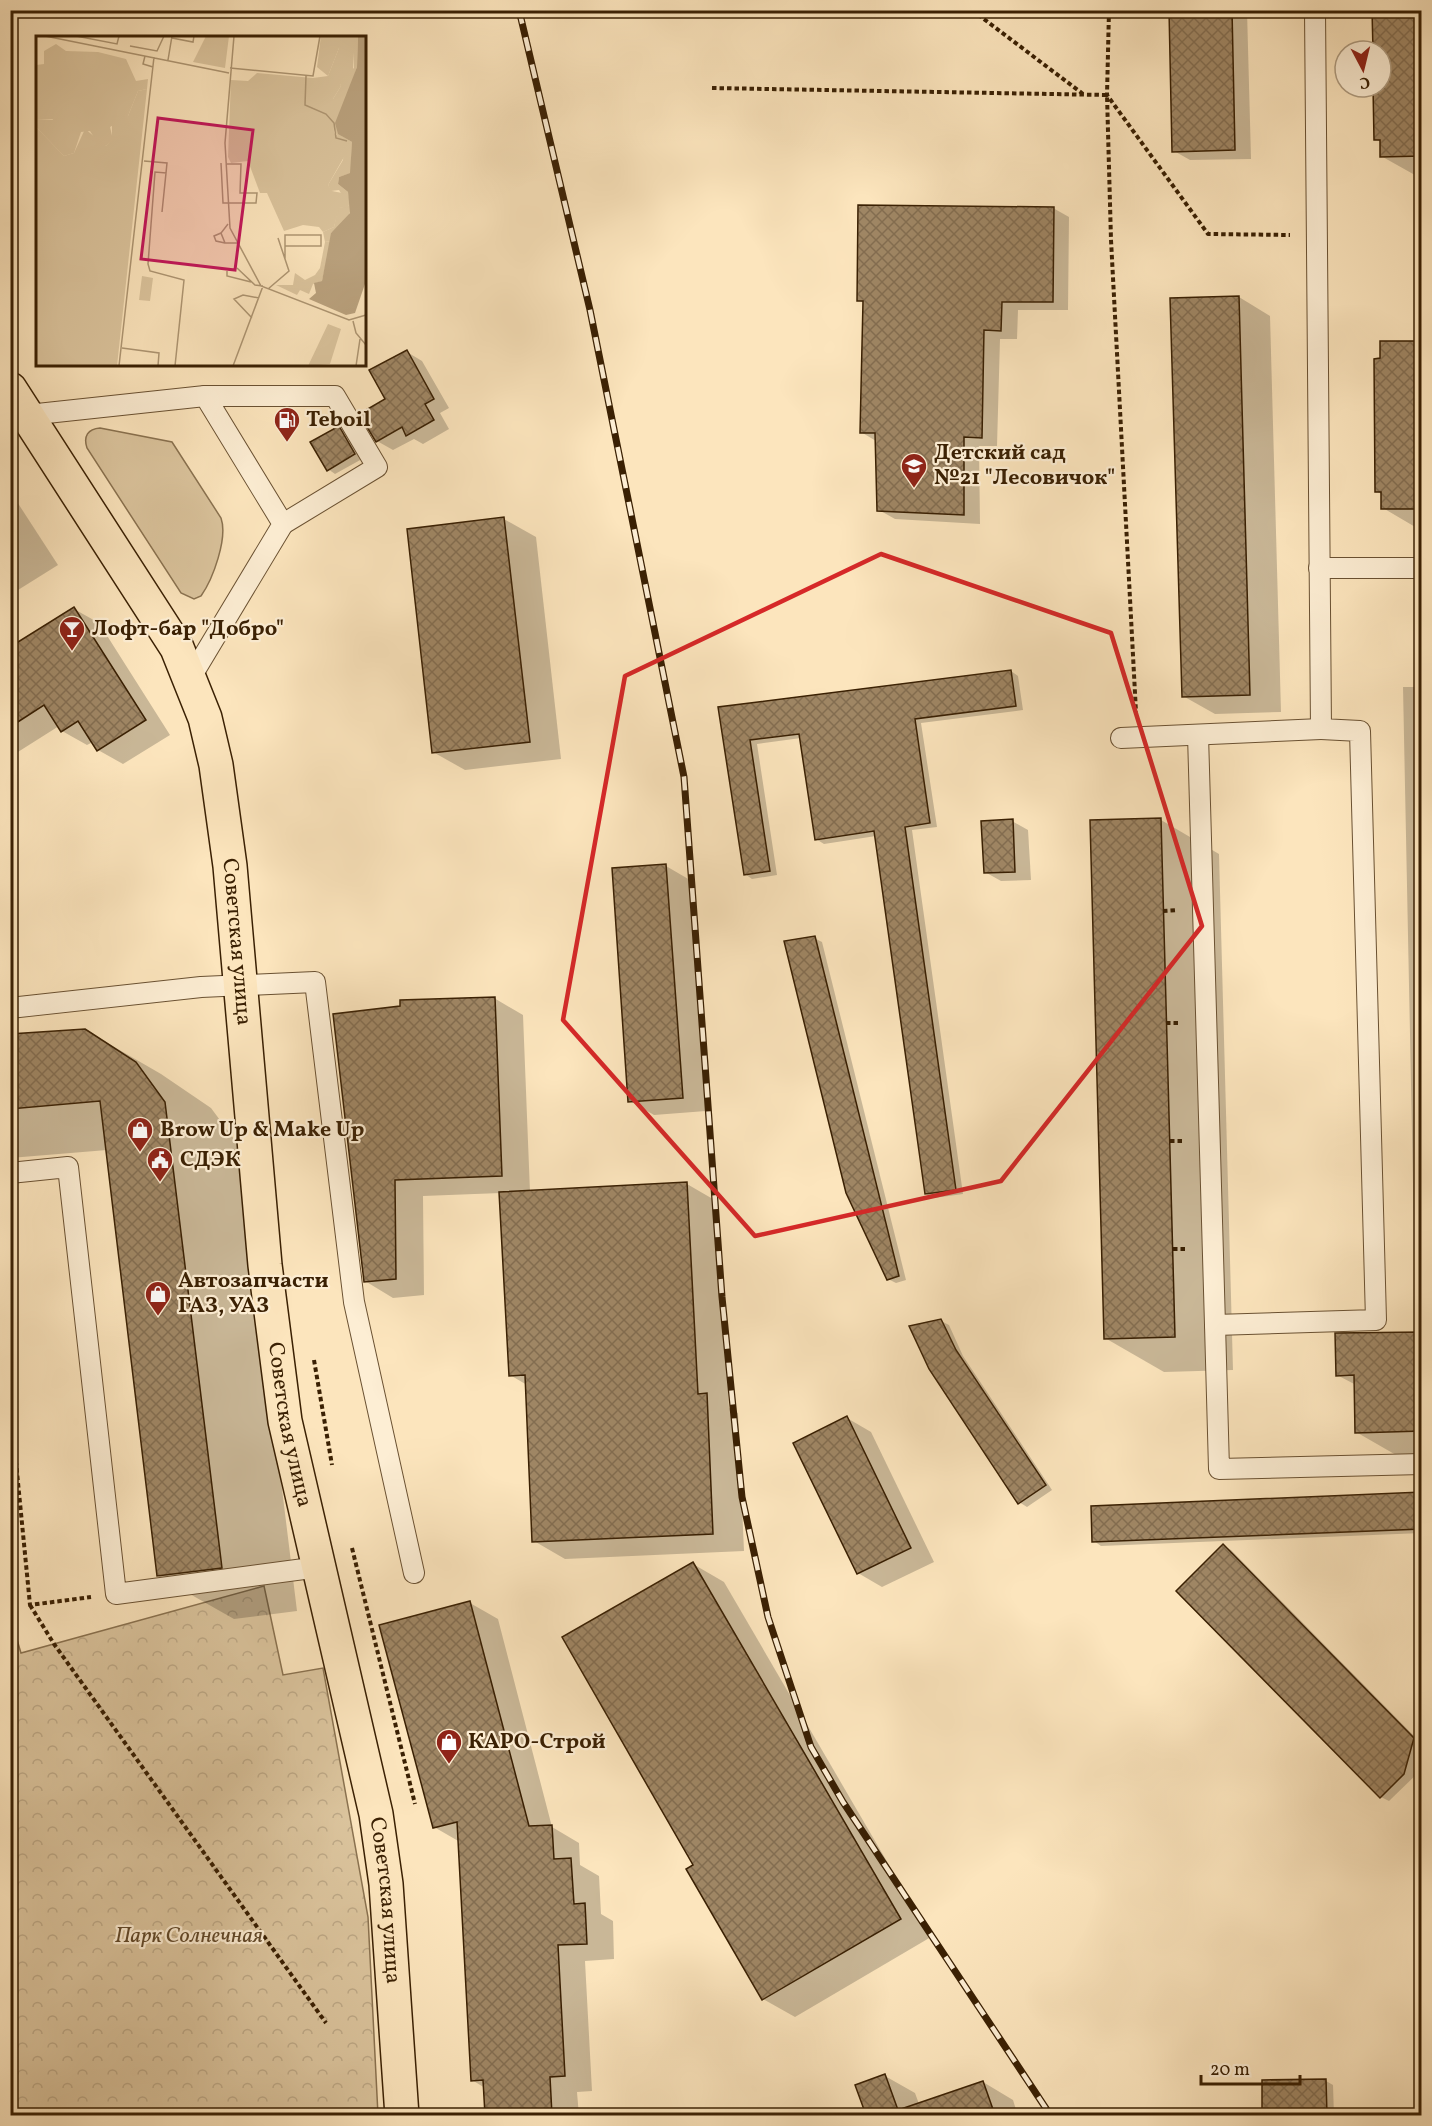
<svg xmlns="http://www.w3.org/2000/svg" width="1432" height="2126" viewBox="0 0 1432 2126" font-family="Vollkorn,serif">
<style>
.green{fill:#dbc49d;stroke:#8a7250;stroke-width:1.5}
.forest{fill:url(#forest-crowns);stroke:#8a7250;stroke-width:1.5}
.shadow{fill:#0003}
.building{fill:url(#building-cross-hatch);stroke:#3a2003;stroke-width:1.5}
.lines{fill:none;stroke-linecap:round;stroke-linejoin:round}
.service-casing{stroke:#6a5132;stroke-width:22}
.primary-casing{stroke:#3a2003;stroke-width:36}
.path{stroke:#3a2003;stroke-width:4;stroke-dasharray:4.5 3;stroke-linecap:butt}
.service{stroke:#fdeed4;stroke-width:20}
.primary{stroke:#fce5bd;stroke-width:33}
.rail-casing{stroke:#3a2003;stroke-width:7}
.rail{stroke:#fdeed4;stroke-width:4.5;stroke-dasharray:14;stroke-linecap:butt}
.marked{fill:none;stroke:#d62828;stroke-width:4.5;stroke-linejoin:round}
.labels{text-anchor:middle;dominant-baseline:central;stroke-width:4.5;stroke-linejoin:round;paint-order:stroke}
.poi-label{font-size:22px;font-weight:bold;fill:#3a2003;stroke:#fdeed4;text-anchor:start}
.street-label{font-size:22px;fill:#3a2003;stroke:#fdeed4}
.park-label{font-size:22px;font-style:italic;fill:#62492a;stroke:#fdeed4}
.inset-road{fill:none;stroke:#ae9673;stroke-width:1.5}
.view{fill:#c2185b;fill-opacity:0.15;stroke:#c2185b;stroke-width:3}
.inset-edge{fill:none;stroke:#3a2003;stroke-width:3}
</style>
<defs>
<pattern id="forest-crowns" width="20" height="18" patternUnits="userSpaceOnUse" patternTransform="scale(1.5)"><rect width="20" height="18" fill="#dbc49d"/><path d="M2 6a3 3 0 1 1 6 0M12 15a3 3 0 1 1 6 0" fill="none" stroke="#bda886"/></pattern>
<pattern id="building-cross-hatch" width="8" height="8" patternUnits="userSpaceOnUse" patternTransform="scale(1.5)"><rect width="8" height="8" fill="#9f8664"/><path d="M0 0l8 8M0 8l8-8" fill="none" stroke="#836d50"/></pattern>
</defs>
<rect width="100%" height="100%" fill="#fce5bd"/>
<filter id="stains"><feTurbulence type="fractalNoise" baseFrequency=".00333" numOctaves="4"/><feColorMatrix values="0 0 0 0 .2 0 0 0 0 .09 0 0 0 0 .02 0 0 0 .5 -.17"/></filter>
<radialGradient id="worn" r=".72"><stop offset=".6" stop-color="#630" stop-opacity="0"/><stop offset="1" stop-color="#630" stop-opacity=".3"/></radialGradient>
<path class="green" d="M100,428L172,442L221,518C228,538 213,579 201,596L194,599L181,593L87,448C83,436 88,429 100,428Z"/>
<polygon class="forest" points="264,1586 283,1675 323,1668 368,1917 378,2115 11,2115 11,1620 21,1653"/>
<g class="shadow">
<polygon points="1170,10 1247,10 1251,159 1190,160 1174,151"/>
<polygon points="1422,10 1422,179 1381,156 1381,142 1375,139 1375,87 1381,87 1381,51 1374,51"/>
<polygon points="1053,208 1069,217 1068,310 1018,310 1017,339 1000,339 997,446 979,446 980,524 895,519 879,510 876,441 861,432 864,303 858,300"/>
<polygon points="1239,297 1270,316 1281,712 1215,714 1183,696"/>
<polygon points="407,352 422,361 449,408 440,413 449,429 423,444 414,439 393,450 377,441 387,400"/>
<polygon points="1422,359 1422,531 1383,508 1383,495 1376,491"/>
<polygon points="339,428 346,432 362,459 335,474 328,469"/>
<polygon points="10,491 58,565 10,595"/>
<polygon points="504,519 536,537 561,759 465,770 433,752"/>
<polygon points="74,609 99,623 170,735 123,764 98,750 93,742 87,745 62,731 59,726 10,757 10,649"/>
<polygon points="1011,671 1018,676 1023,710 921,723 937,827 912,830 963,1194 934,1198 926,1194 876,836 824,844 816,839 801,738 757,744 777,875 752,879 745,874 720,709"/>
<polygon points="1403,687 1422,687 1422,1458 1403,1459 1356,1432 1356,1385 1337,1375 1416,1333"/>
<polygon points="1161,820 1219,854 1233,1370 1164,1372 1105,1338"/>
<polygon points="1012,821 1028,830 1031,880 1001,881 985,872"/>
<polygon points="666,866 690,880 706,1111 654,1115 630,1101"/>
<polygon points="814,938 822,942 906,1280 896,1283 888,1279"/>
<polygon points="494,998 523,1015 530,1192 687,1184 718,1202 729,1408 738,1413 744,1551 565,1559 534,1541 527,1385 510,1375 501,1193 423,1196 424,1295 393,1298 365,1281 335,1015"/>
<polygon points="85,1030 161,1074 211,1108 240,1147 297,1611 234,1619 158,1576 107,1150 10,1158 10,1036"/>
<polygon points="941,1321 949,1325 963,1356 1052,1490 1027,1507 1019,1502"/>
<polygon points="847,1418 871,1432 934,1562 882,1587 858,1573"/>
<polygon points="1422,1493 1422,1533 1101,1546 1094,1541"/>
<polygon points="1224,1546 1231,1550 1422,1744 1422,1769 1389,1801 1381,1797 1179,1591"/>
<polygon points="693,1564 724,1582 931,1937 795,2017 763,1999 695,1865"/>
<polygon points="470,1603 498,1619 552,1827 579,1843 580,1865 599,1876 601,1914 613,1921 614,1959 585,1961 592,2091 577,2092 579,2116 487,2116 485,2088 472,2080 460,1842 434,1827"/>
<polygon points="885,2076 915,2093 919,2104 983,2082 1013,2100 1018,2116 867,2116 857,2086"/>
<polygon points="1326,2081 1333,2085 1334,2116 1264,2116 1263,2082"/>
<polygon points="764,2112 769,2116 756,2116"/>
</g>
<g class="building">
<polygon points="1169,10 1232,10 1235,150 1172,152"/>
<polygon points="1372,10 1422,10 1422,156 1380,157 1380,140 1374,140 1373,87 1381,87 1381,51 1373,51"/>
<polygon points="858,205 1054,207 1053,302 1002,302 1001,331 984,330 982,438 964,437 964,515 877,511 875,433 860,433 863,301 857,301"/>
<polygon points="1239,296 1250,695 1182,697 1170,298"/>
<polygon points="1380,341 1422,341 1422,509 1381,509 1381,492 1375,492 1374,359 1380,358"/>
<polygon points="407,350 434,399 425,404 434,420 406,436 402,427 376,442 359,414 385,399 369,370"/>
<polygon points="339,426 355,454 327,471 310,442"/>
<polygon points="504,517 530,742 432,753 407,529"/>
<polygon points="74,607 146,720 97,751 78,721 61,732 44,705 10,727 10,647"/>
<polygon points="1011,670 1016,706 915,719 930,823 905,827 956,1190 925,1194 874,831 815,840 799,734 750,740 770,871 744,875 718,707"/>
<polygon points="1161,818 1175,1337 1104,1339 1090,820"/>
<polygon points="1013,819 1015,872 984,873 981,821"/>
<polygon points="666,864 683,1098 628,1102 612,868"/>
<polygon points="815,936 899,1276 887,1280 846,1193 784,941"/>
<polygon points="495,997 502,1176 395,1180 396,1279 364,1282 333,1014 400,1006 400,1000"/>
<polygon points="85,1029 136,1062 165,1102 222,1568 157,1576 100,1101 10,1109 10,1034"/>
<polygon points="687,1182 698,1394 707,1393 713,1534 532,1542 525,1375 509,1376 499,1192"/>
<polygon points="941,1319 956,1350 1046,1485 1018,1504 929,1369 909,1326"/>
<polygon points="1422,1332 1422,1431 1355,1433 1354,1375 1336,1376 1335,1333"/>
<polygon points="847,1416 911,1548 857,1574 793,1443"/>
<polygon points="1422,1492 1422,1529 1092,1542 1091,1506"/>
<polygon points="1223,1544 1414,1738 1404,1774 1380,1798 1176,1591"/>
<polygon points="693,1562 901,1919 762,2000 686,1869 693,1865 562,1637"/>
<polygon points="470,1601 529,1826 552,1825 554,1859 571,1858 574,1904 585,1903 587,1944 558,1945 565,2076 550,2077 552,2115 485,2115 483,2080 471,2081 457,1822 433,1828 379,1625"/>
<polygon points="885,2074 898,2110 983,2081 995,2115 866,2115 855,2085"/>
<polygon points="1326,2079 1327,2115 1262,2115 1262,2080"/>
</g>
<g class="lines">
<g class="service-casing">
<g id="service">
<polyline points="1315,10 1321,729 1360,731 1376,1320 1215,1325 1219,1469 1422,1464"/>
<polyline points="205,396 335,396 377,467 283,524"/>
<polyline points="28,415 205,396 283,524 191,677"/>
<polyline points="1319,568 1422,568"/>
<polyline points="1198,735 1215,1325"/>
<polyline points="1121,738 1321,729"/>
<polyline points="10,1008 201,987 315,982 354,1302 414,1573"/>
<polyline points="10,1173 68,1167 116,1594 319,1567"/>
</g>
</g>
<g class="primary-casing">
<g id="primary">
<path id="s1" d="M10,389L177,648L205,718L216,765L230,866L265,1265L285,1421L376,1814L386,1884L402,2116"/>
</g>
</g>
<g class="path">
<polyline points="972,10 1083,94"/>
<polyline points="1109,10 1107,95 1208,234 1290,235"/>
<polyline points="712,88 1107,95 1111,240 1136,712"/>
<polyline points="1163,911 1177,910"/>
<polyline points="1166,1023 1181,1023"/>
<polyline points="1170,1141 1184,1141"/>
<polyline points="1173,1249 1187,1249"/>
<polyline points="314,1360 332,1465"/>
<polyline points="10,1401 30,1605 91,1597"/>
<polyline points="352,1548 415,1804"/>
<polyline points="30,1605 54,1644 326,2023"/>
</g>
<use href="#service" class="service"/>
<use href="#primary" class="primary"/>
<g class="rail-casing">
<polyline id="rail" points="519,10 590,310 684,777 722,1297 742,1497 768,1617 811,1747 843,1802 1051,2116"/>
</g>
<use href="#rail" class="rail"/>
</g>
<path class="marked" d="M881,554L1111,633L1202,926L1001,1181L755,1236L563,1020L625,676Z"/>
<defs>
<g id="fuel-pin" transform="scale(1.35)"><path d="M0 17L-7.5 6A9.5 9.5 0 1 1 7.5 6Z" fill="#8f2418" stroke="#fdeed4"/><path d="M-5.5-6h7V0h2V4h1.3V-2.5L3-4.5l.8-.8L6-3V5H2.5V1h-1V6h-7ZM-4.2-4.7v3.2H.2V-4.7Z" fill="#fff"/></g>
<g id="school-pin" transform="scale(1.35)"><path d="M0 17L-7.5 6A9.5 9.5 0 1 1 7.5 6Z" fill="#8f2418" stroke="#fdeed4"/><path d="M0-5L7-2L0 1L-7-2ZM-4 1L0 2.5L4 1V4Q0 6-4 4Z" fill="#fff"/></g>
<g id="bar-pin" transform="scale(1.35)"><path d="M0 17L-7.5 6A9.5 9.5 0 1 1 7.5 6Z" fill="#8f2418" stroke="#fdeed4"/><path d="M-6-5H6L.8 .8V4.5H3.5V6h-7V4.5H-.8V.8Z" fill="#fff"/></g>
<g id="shop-pin" transform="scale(1.35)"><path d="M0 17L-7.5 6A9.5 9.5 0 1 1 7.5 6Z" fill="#8f2418" stroke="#fdeed4"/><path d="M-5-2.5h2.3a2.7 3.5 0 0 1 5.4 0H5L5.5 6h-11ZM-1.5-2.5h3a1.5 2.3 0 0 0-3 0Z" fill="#fff"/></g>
<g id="civic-pin" transform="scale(1.35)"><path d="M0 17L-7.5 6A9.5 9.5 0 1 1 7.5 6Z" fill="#8f2418" stroke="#fdeed4"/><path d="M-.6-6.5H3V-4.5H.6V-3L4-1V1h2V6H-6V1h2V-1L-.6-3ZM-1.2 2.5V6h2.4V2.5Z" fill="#fff"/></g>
</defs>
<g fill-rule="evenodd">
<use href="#fuel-pin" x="287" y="420"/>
<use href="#school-pin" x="914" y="466"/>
<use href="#bar-pin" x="72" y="629"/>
<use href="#shop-pin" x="140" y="1130"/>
<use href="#civic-pin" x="160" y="1160"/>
<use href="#shop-pin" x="158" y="1294"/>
<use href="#shop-pin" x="449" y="1742"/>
</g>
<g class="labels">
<g class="poi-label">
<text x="306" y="420">Teboil</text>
<text x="934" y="453">Детский сад<tspan x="934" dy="25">№21 "Лесовичок"</tspan></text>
<text x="92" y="629">Лофт-бар "Добро"</text>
<text x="160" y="1130">Brow Up &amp; Make Up</text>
<text x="180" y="1160">СДЭК</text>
<text x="178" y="1281">Автозапчасти<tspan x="178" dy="25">ГАЗ, УАЗ</tspan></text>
<text x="468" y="1742">КАРО-Строй</text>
</g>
<g class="street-label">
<text stroke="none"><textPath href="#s1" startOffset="610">Советская улица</textPath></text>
<text stroke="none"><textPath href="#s1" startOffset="1096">Советская улица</textPath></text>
<text stroke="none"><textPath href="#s1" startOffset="1582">Советская улица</textPath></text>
</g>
<g class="park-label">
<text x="189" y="1936">Парк Солнечная</text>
</g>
</g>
<g transform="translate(36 36)">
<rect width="330" height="330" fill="#fce5bd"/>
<path d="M322,0L321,31L306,76V100L316,106L315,137L303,141L302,148L312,156L315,173L312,182L295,197V205L289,206L287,196L298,191L302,172L313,170L303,154L295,155L292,149L307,124L308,113L297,91V63L305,50L302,43L318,32L316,1ZM20,8L30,15L62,16L90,23L100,45L112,43L111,53L102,55L92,80L74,91L77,104L70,110L61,106L54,95L45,96L38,117L28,120L0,91V84H17L0,41V29L8,28V15ZM106,240L117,242L114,265L103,264Z" fill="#dbc49d"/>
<path d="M170,0H193L189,32L157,26ZM303,0H317V36L303,43L305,50L297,63L298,97L310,106L308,112L312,114L292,149L296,155L311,158L313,171L303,172L298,191L287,196L283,191L267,189L248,195L231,157H224L212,125L195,127L192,121L195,44L212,45L221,37L277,42L292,40L303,12ZM0,41L20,66L21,83L0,84ZM111,53L81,330H0V91L28,120L38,117L49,93L70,110L76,104V81L92,80L102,55ZM295,205L286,245L277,248L273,258L264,254L261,259L240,249H257L259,237L269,244L279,239L284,232L289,206Z" fill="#dbc49d"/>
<path d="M285,0H303V12L292,40L281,31ZM292,288L305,293L294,328L272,330Z" fill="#dbc49d"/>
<path d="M322,0H330V245L319,277L310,279L273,263L280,257L278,247L286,245L295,197L314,177L312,156L302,148L303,141L314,137L316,106L302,98L299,87L321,31Z" fill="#baa27e"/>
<path class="inset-road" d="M9,0L193,37M40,0L81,8L83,0M198,0L189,107L194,192L225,250L313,284L330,279M136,2L157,6L158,0M94,10L121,15L128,0M109,20L107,28L117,31M132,24L136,0M194,32L277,40L284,0M270,40L269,69L290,78L298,87L300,102L311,105M108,125L131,127L130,137L119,136L112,228L114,235L148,244L139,330M185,127L187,167H220L221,157H204L205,128H191M126,176L130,137M192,188L185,197L189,207H201M185,197L178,200L180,205L189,207M249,224V199H285V210H249M201,232L219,249L227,250M191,235V240L215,246M232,253L253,235L242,202M216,282L198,263L207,259L223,262M317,285L320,297L330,309M86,312L123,317L122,330M83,330L118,21M197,330L227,250M320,330L324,303"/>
<path class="view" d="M122,82L217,94L199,234L105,223Z"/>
<rect width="330" height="330" class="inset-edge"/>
</g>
<rect width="1432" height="2126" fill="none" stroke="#fce5bd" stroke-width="36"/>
<rect x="12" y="12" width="1408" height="2102" fill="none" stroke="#3a2003" stroke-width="3"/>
<rect x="18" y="18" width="1396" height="2090" fill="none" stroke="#3a2003" stroke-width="1.5"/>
<g transform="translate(1363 69) rotate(173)"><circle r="28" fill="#fdeed4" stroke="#af9c80" stroke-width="1.5"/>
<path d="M0-4.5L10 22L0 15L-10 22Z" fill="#8f2418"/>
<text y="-9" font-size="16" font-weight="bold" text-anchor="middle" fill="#3a2003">С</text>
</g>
<path d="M1201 2075v9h99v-9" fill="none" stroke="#3a2003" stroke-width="3"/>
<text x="1210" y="2075" font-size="18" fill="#3a2003" stroke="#fdeed4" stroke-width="4.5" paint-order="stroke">20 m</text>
<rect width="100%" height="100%" filter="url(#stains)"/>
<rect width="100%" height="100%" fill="url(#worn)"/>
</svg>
